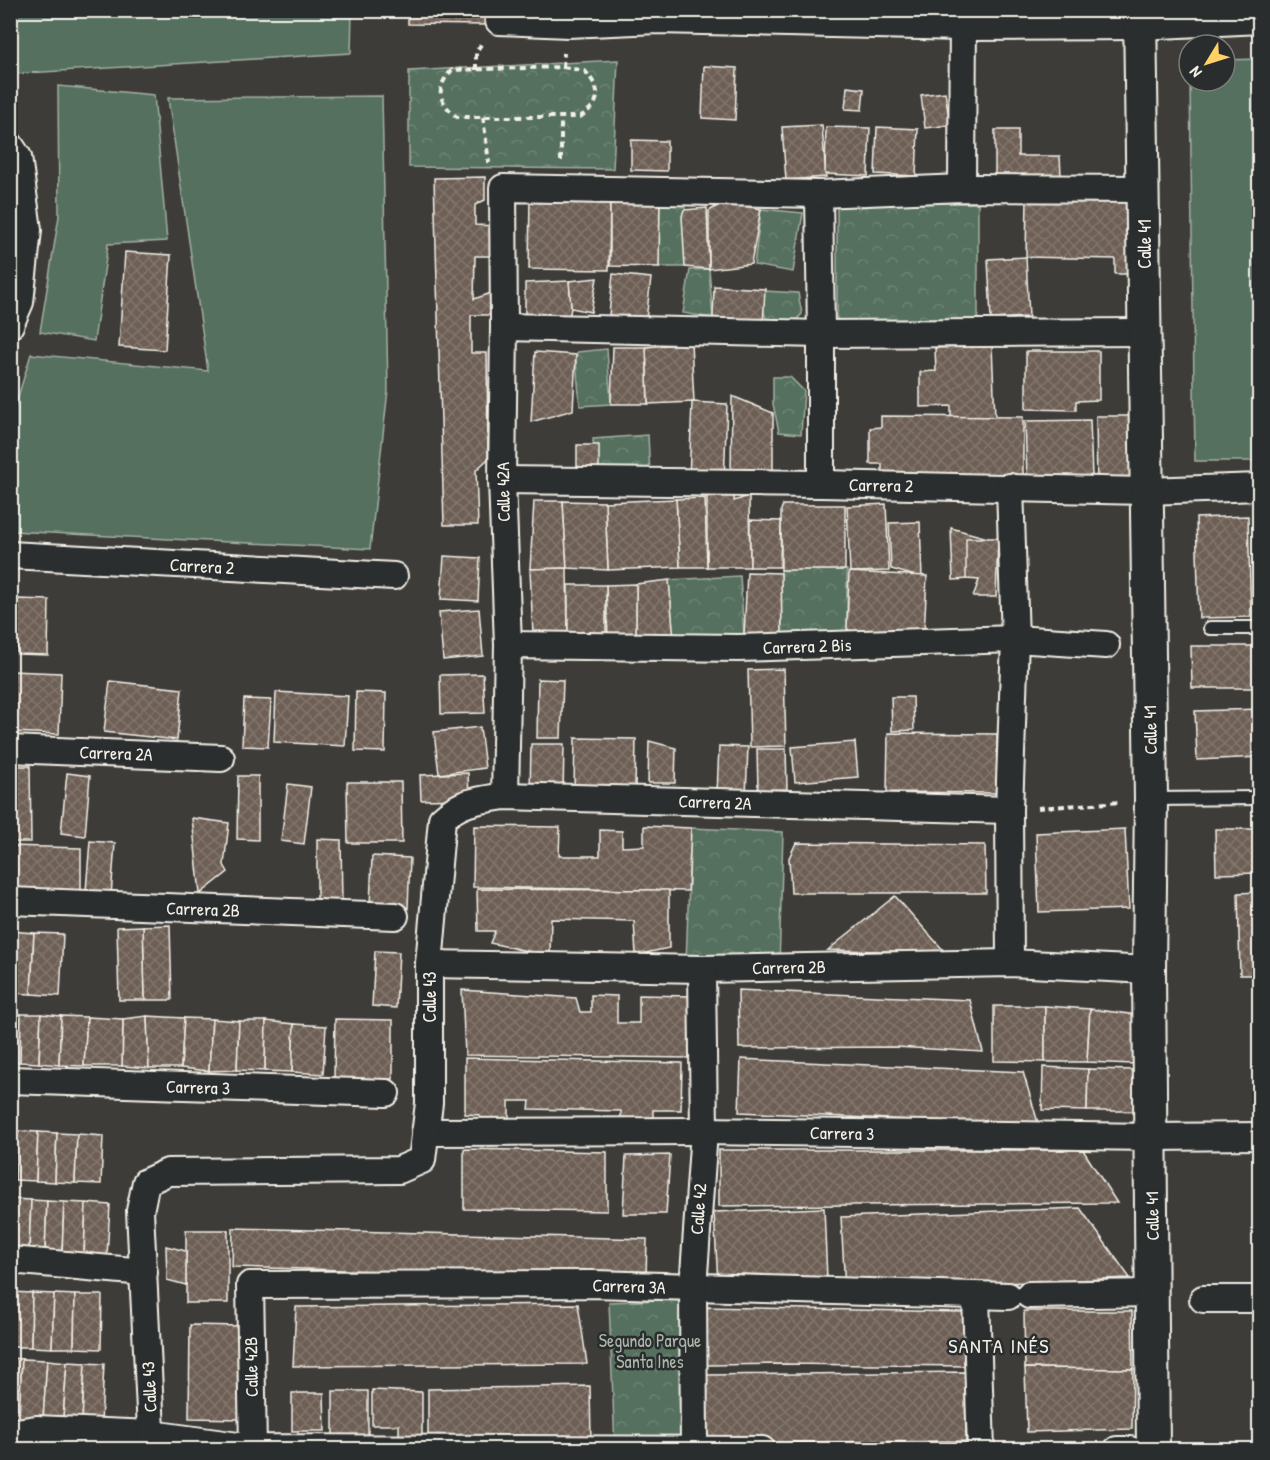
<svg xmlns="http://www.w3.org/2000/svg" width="1270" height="1460" viewBox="0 0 1270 1460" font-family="'Patrick Hand',sans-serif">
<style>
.green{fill:#546f5e;stroke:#a4b0a3;stroke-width:1.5}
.park{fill:url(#park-crowns);stroke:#a4b0a3;stroke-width:1.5}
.building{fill:url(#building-cross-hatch);stroke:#f4f1e8;stroke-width:1.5}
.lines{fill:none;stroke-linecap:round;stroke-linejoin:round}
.service-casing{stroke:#f4f1e8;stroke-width:16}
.minor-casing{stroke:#f4f1e8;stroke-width:30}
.tertiary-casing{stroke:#f4f1e8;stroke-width:36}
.path{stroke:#f4f1e8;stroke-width:4;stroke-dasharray:6 4.5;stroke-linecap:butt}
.service{stroke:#2a2d2e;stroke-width:12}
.minor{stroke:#2a2d2e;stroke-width:26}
.tertiary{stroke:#2a2d2e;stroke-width:32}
.labels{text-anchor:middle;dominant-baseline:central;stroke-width:5;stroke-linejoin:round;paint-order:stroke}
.street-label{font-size:18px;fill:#f4f1e8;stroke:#2a2d2e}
.park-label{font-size:18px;fill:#acb6aa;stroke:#2a2d2e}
.neighbourhood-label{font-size:20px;letter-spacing:1.5px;fill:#f4f1e8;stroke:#2a2d2e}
</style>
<defs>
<pattern id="park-crowns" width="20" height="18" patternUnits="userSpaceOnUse" patternTransform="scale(1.5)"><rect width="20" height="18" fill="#546f5e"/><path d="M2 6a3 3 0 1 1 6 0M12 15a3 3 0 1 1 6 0" fill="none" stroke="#6d8475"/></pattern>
<pattern id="building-cross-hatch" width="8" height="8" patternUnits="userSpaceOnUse" patternTransform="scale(1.5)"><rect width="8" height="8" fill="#6d5f54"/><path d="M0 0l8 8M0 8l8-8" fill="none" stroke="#82766d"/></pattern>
</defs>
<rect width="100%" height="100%" fill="#3e3c39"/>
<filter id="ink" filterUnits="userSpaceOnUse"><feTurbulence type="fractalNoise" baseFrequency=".0167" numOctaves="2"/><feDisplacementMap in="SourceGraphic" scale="12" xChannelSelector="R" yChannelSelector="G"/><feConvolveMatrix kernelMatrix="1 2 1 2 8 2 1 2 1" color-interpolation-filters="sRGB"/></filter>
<g filter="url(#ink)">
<g class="green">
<polygon points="11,10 352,11 351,53 11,74"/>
<polygon points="1259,59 1259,461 1195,461 1190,81 1225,81 1225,60"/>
<polygon points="58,86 154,95 167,241 108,244 94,341 40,332 59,216"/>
<polygon points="382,96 388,390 370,549 11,531 11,420 31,354 208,371 168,98"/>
</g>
<g class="park">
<polygon points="618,60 613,169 409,167 409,71"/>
<polygon points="660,197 685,198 685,267 659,267"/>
<rect x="837" y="203" width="141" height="121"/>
<polygon points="761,209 803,213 793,272 754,265"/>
<polygon points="709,269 713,318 683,313 690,270"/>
<path d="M764,291L798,293L802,314L796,320L794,330C765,322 762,323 764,291Z"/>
<polygon points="607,349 611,404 580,406 576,360 577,352"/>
<polygon points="773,377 790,377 804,391 801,434 779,432 773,404"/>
<polygon points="648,435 650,475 596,478 593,439"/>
<polygon points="781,570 847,570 847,628 860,635 782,639"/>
<polygon points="740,576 744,636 674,641 669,580"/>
<polygon points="691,828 783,832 779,966 686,963"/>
<polygon points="689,1299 690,1445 615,1448 609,1302"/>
</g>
<g class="building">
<polygon points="408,10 485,10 484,25 408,24"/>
<rect x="1006" y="10" width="116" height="4"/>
<polygon points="704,66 737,68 735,120 702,118"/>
<polygon points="847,87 864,89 862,110 845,109"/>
<polygon points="945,92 950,125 925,128 921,95"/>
<polygon points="822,125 826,177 786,180 782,127"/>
<polygon points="826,127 870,128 868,176 825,174"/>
<polygon points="877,127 918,129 916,176 875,174"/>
<polygon points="995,130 1018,130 1018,156 1060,156 1061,175 995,175"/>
<polygon points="631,140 667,141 667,171 631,170"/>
<polygon points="485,177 485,200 475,205 475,225 496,226 496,256 475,256 474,299 491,293 492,315 471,315 471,353 487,353 488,459 476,470 478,525 444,525 434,178"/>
<polygon points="530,194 610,195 609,270 529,269"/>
<polygon points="660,194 659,267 610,266 610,195"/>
<polygon points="1027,197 1137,199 1136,274 1115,274 1115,259 1026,257"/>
<polygon points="724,202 761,209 751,264 709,269 709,211"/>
<polygon points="707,208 709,269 685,267 682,216 684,210"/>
<polygon points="125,252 171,255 165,350 119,347"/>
<polygon points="1026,257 1029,317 991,319 988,259"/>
<polygon points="613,274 651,278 646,320 609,315"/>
<polygon points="597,278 591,312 571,308 569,281"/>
<polygon points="569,281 571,308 569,318 525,322 525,283"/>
<polygon points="714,286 765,289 763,325 757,330 713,318"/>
<polygon points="691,343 694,402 648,404 646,347"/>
<polygon points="992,346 995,417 951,418 951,406 920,407 920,372 936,371 935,348"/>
<polygon points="613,347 646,347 648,404 611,404"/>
<polygon points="1026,351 1099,351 1099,400 1076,401 1076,410 1026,409"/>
<polygon points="535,352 576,355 573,410 531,422"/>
<polygon points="732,396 773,413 773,471 731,474"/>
<polygon points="692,402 727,404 724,481 689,480"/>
<polygon points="881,416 1023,417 1023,480 882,478 882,464 870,464 870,428 881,427"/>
<polygon points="1096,416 1134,416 1134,490 1097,490"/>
<polygon points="1090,420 1092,477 1027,478 1025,421"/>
<rect x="577" y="445" width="22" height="25"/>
<polygon points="735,488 734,501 749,496 750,567 707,567 707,493"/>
<polygon points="705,498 707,567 680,567 676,499"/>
<polygon points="676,499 680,567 608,570 605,502"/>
<polygon points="534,501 563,501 567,568 530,569"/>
<polygon points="563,501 605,502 608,570 567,568"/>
<polygon points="886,504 889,571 850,572 847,506"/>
<polygon points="783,505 845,505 845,570 781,570 781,510"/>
<polygon points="1248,516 1251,617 1199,618 1196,518"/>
<polygon points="750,520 781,521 780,567 750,567"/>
<polygon points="920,522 922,578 891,569 889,523"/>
<polygon points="951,528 988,538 987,578 953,580"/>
<polygon points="966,538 998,538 996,597 973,597 979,580 966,579"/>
<polygon points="444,556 480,558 478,601 441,599"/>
<polygon points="567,568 568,635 533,635 530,569"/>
<polygon points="747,572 781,573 782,639 744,636"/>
<polygon points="849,572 927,576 924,634 860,635 847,629"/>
<polygon points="669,580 674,641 636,640 636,584"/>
<polygon points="636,584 636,640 608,639 606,585"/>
<polygon points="568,585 606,585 606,636 568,635"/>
<polygon points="17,599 49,600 48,655 17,654"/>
<polygon points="479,609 483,656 443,660 439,612"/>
<polygon points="1191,646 1260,646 1260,688 1192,688"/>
<polygon points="784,669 786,746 750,747 748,670"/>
<polygon points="10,671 61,673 59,734 10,732"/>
<polygon points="483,674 485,713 441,714 440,675"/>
<polygon points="538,679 563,680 561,738 537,738"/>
<polygon points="110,681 182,689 177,740 104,732"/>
<polygon points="276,692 348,696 345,746 274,742"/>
<polygon points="356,692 386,693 385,752 355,751"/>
<polygon points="891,697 913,697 914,730 892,731"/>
<polygon points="244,699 271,700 268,747 242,746"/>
<polygon points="1260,709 1260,757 1197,760 1195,711"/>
<polygon points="480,727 485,768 439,774 434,732"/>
<polygon points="888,733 997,734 997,793 887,792"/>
<polygon points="575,738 636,739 635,789 574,787"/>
<polygon points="649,741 676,748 675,783 648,783"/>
<polygon points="855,742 858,777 795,782 792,747"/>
<polygon points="531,744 564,744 563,795 530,794"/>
<polygon points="719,746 748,747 746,795 717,793"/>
<polygon points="757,749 786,749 787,789 758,790"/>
<polygon points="10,766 30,766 31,842 10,842"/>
<polygon points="67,773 90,776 85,836 61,833"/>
<polygon points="468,773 469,799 421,800 420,775"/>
<polygon points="238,776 258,776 258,840 237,839"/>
<polygon points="347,782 401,782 402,843 348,843"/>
<polygon points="288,784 311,787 304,844 281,841"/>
<polygon points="192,818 229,823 224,865 228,872 200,894"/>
<polygon points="474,826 560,827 559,856 600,856 600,830 622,831 622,847 644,846 644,826 691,828 688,891 473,887"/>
<polygon points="1125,829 1129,909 1039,912 1036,833"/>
<polygon points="1215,829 1260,829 1260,873 1216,874"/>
<polygon points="317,839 341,840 342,903 317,903"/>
<polygon points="90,841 115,843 111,896 85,903"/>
<polygon points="796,843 985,845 986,893 791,893 789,858"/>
<polygon points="10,846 81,848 81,896 10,894"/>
<polygon points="372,856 410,858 408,908 370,907"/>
<polygon points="477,889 669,890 669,948 636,955 634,921 551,919 550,956 490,943 495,931 478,931"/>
<polygon points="1260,892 1260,975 1240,975 1238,893"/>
<polygon points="895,896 945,952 828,950"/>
<polygon points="170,925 172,1000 145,1000 143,926"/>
<polygon points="143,926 145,1000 119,1000 117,927"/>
<polygon points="10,931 34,933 31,994 10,993"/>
<polygon points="34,933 63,934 60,996 31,994"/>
<polygon points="375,951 399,952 396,1008 372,1006"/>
<polygon points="462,990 576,998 580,1012 591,1012 591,995 617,996 617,1023 639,1023 639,995 691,996 691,1058 465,1055"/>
<polygon points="738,990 970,1000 983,1052 895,1047 739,1048"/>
<polygon points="994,1006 1045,1006 1045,1062 994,1061"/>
<polygon points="1045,1006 1090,1009 1087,1062 1045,1062"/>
<polygon points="1090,1009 1137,1015 1133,1064 1087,1062"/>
<polygon points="10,1013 21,1014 20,1062 10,1062"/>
<polygon points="21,1014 41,1014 39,1063 20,1062"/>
<polygon points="41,1014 61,1016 59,1065 39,1063"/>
<polygon points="61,1016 87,1017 84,1066 59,1065"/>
<polygon points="147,1016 149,1068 122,1066 123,1019"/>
<polygon points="147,1016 184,1018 181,1068 149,1068"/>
<polygon points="87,1017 123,1019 122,1066 84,1066"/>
<polygon points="184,1018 212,1019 209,1071 181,1068"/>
<polygon points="212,1019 239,1021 237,1070 209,1071"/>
<polygon points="335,1019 393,1020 393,1079 334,1078"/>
<polygon points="239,1021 266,1021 265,1071 237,1070"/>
<polygon points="266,1021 294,1024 292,1072 265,1071"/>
<polygon points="294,1024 326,1026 323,1074 292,1072"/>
<polygon points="465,1058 682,1063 681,1110 653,1110 653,1120 621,1120 621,1111 529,1109 530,1101 509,1101 509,1130 479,1130 480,1115 465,1114"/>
<polygon points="741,1059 1023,1072 1039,1126 739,1112"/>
<polygon points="1043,1067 1088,1069 1087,1111 1042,1110"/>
<polygon points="1088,1069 1134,1070 1134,1111 1087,1111"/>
<polygon points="10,1131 17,1131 15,1180 10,1180"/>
<polygon points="17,1131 38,1132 36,1181 15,1180"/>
<polygon points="38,1132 57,1133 55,1182 36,1181"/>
<polygon points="57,1133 77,1134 75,1183 55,1182"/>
<polygon points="77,1134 103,1136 101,1184 75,1183"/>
<polygon points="464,1149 607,1152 607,1211 464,1209"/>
<polygon points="719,1150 1083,1150 1117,1203 719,1206"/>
<polygon points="670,1155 666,1214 623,1214 626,1156"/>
<polygon points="12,1199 31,1200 29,1252 10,1252"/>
<polygon points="31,1200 47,1201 45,1253 29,1252"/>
<polygon points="47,1201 64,1202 62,1254 45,1253"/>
<polygon points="64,1202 86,1203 84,1256 62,1254"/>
<polygon points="86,1203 110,1205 107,1257 84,1256"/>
<polygon points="824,1208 827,1279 718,1283 714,1212"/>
<polygon points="1080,1208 1130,1278 845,1289 841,1217"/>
<polygon points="233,1228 647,1239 646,1278 232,1267"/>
<rect x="186" y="1230" width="42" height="73"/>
<polygon points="166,1246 186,1251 186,1285 167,1280"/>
<polygon points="10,1292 32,1293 31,1347 10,1347"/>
<polygon points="32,1293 54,1294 52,1348 31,1347"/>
<polygon points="54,1294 75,1295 74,1348 52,1348"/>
<polygon points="75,1295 102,1295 101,1349 74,1348"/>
<polygon points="578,1304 587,1364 293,1366 296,1307"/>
<polygon points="701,1307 963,1312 967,1366 781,1364 707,1365"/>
<polygon points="1024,1311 1132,1311 1133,1369 1025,1368"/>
<polygon points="190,1325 242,1326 241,1419 189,1418"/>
<polygon points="10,1358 22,1359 19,1418 10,1417"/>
<polygon points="22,1359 47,1360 43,1419 19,1418"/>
<polygon points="47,1360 67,1362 63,1420 43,1419"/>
<polygon points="67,1362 85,1363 82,1422 63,1420"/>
<polygon points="85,1363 104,1364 101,1423 82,1422"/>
<polygon points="1025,1368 1133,1369 1132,1429 1027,1432"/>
<polygon points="965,1372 966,1441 708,1443 706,1375"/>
<polygon points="590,1386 591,1440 428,1441 428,1389"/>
<polygon points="372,1390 422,1392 422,1445 399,1445 399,1425 372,1425"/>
<rect x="333" y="1391" width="35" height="54"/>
<polygon points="292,1393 324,1393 325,1431 292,1431"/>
</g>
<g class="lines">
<g class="service-casing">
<g id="service">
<polyline points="1210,628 1260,628"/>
<polyline points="1153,799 1260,798"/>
</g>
</g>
<g class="minor-casing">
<g id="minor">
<polyline points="499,10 499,21 568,24 657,20 963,27 1140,26 1260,20"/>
<polyline points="10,145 18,157 28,230 20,302 10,325"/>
<polyline points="962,188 963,11"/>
<polyline points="819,194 821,334 821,484"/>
<polyline points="504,327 821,334 1144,332"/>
<polyline points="502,480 821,484 1146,491 1260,487"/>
<polyline points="1010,487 1015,639 1009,810 1010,963"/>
<polyline points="10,555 394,576"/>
<polyline points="508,645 738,648 1015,639 1106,645"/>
<polyline points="10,749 221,758"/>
<polyline points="505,796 508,645 502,480 504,327 503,188 819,194 962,188 1144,189"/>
<polyline points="10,901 395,916"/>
<polyline points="429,964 702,969 1010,963 1149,970"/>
<polyline points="10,1080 386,1093"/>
<polyline points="425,1132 704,1131 1151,1137 1260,1136"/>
<polyline points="10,1260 144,1272"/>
<polyline points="1029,1295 1153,1293"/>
<polyline points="976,1296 981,1450"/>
<polyline points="1203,1299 1260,1299"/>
<polyline points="10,1433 36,1429 151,1434 253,1448 762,1450"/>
<polyline points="253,1448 250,1285 594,1284 1008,1296"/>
<polyline points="694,1449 693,1288 704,1131 702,969"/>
<path d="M152,1450L140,1211L146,1182L168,1172L399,1170L422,1160L429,1103V964L442,819C461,801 480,800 505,796L1009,810"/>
<polyline points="1117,1450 1130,1450"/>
</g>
</g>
<g class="tertiary-casing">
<polyline id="tertiary" points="1140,10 1151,799 1149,970 1153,1450"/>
</g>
<g class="path">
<path d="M563,67L585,71C602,91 602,102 580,117H457C439,102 434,89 452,70Z"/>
<polyline points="563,67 564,53"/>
<polyline points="476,70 476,52 482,43"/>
<polyline points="483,117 489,163"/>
<polyline points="561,161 561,117"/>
<polyline points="1038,808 1121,802"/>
</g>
<use href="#service" class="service"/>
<use href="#minor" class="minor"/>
<use href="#tertiary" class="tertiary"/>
</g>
</g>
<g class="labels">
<g class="street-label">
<text transform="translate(1144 244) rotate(-90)">Calle 41</text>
<text transform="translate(881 485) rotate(1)">Carrera 2</text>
<text transform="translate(503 492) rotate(-91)">Calle 42A</text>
<text transform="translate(202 566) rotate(3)">Carrera 2</text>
<text transform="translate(807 646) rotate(-2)">Carrera 2 Bis</text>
<text transform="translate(1150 730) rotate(-91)">Calle 41</text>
<text transform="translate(116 753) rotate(2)">Carrera 2A</text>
<text transform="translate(715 802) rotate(2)">Carrera 2A</text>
<text transform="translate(203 909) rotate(2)">Carrera 2B</text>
<text transform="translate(789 967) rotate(-1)">Carrera 2B</text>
<text transform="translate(429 997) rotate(-90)">Calle 43</text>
<text transform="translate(198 1087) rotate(2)">Carrera 3</text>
<text transform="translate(842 1133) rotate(1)">Carrera 3</text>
<text transform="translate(698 1209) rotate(-86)">Calle 42</text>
<text transform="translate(1152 1216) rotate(-91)">Calle 41</text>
<text transform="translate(629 1286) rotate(2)">Carrera 3A</text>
<text transform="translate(251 1367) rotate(-91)">Calle 42B</text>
<text transform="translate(149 1387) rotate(-93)">Calle 43</text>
</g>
<g class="park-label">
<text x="650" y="1340">Segundo Parque<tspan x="650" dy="21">Santa Ines</tspan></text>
</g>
<g class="neighbourhood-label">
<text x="999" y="1345">SANTA INÉS</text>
</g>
</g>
<rect width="1270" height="1460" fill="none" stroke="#2a2d2e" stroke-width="36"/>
<rect x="18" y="18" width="1234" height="1424" fill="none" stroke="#f4f1e8" stroke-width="2" filter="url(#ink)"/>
<g transform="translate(1207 63) rotate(232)"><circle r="28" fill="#2a2d2e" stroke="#7b7b78" stroke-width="1.5"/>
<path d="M0-4.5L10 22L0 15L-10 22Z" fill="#ffd166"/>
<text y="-9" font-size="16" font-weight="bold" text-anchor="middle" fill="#f4f1e8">N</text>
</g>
</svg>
